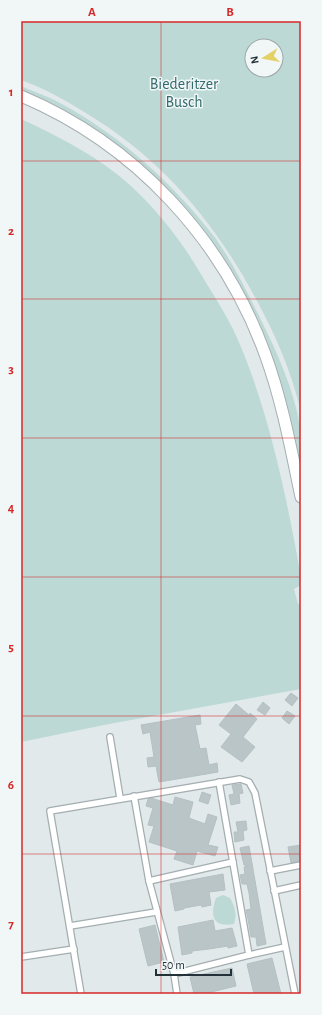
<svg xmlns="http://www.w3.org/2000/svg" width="322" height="1015" viewBox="0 0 322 1015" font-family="'Alegreya Sans',sans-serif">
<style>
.green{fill:#bcd9d5;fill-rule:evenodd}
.building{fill:#bac5c7;stroke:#b4c0c3}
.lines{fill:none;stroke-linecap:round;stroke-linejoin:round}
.service-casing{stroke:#a4aeb1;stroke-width:8}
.tertiary-casing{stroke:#a4aeb1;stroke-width:13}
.service{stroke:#fff;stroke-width:5.5}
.tertiary{stroke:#fff;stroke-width:11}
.grid{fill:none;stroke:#d62828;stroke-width:1;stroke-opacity:0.55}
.labels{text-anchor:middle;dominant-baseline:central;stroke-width:3;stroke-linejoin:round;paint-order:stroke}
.park-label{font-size:16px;fill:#326b6b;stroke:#f1f6f7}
.neatline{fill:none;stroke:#d62828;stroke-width:1.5}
.grid-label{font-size:13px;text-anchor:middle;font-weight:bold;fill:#d62828}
</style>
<rect width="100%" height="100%" fill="#e1e9ea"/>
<g class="green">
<path d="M21,21H301V412C291,370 276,336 255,297C213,220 162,159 86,113C65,100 44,88 21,80ZM252,46H276V70H252Z"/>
<path d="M21,86C34,92 48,96 60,103C121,136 174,184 216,239C233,263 246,290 259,316C277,352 295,391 301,432C302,444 301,456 301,468C292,429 283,390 270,351C231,238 133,133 21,90Z"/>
<path d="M21,119C60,137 99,157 131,186C159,212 183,243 202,276C216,299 231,322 241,347C271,420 287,500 301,577V585L294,589L298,604L301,605V689L109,724L21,742Z"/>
<path d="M223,895L230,898C235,907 237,914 234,924C212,928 210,915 216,898Z"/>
</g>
<g class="building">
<polygon points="291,693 298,698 292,706 285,700"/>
<polygon points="263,702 270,708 265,715 257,710"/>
<polygon points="236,704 249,715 250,713 257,719 243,737 255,747 242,762 221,747 231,734 219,725"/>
<polygon points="287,711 295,716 289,724 282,718"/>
<polygon points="200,715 201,724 195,725 200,749 206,748 209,765 217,763 218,772 159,782 156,766 148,767 147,758 154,757 150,732 143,734 141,725"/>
<polygon points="241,784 243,793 239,794 240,803 231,805 229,795 234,794 232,785"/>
<polygon points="202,792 211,795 208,804 199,801"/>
<polygon points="175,797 193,802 189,818 205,824 208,814 217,817 208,845 218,847 215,856 197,851 193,865 174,859 177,851 149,842 154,826 148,825 153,808 146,806 148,799 151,798 173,805"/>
<polygon points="246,821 247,830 243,831 244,840 235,842 234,832 238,832 236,822"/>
<polygon points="301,845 301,861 291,863 288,847"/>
<polygon points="249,846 266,944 257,946 256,937 251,937 248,919 246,910 251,909 249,893 247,884 242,884 240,875 245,874 244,867 249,866 244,865 240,848"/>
<polygon points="223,874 225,890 209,892 211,905 202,907 201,905 184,908 184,909 175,911 170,884"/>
<polygon points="213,920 215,931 232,928 237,946 228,948 228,946 209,949 192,951 192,953 182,955 178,927"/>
<polygon points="155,925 164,962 148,966 139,929"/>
<polygon points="272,958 281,994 254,994 247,964"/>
<polygon points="232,968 236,986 203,994 194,994 190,977"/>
</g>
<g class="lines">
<g class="service-casing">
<g id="service">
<polyline points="110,737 120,798"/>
<polyline points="219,782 249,955 285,947"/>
<polyline points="134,796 149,881 174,974 249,955"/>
<polyline points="270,871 301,865"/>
<polyline points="149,881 233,862"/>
<polyline points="274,891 301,885"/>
<polyline points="70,926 156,912"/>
<polyline points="21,957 74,949"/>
<polyline points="174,974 177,994"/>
<polyline points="81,994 50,811 240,779 249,782 255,793 295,994"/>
</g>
</g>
<g class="tertiary-casing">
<path id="tertiary" d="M21,96C135,144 223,239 265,354C282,400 291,449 301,497"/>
</g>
<use href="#service" class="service"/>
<use href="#tertiary" class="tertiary"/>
</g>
<path class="grid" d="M161,21V994M21,161H301M21,299H301M21,438H301M21,577H301M21,716H301M21,854H301"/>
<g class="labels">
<g class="park-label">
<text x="184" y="84">Biederitzer<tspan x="184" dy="18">Busch</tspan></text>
</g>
</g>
<rect width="322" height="1015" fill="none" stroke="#f1f6f7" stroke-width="44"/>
<g transform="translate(264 58) rotate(259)"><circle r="19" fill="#f1f6f7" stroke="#9fa8ab"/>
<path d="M0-3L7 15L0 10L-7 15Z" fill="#e3d166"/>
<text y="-6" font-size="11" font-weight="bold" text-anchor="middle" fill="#233239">N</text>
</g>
<path d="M156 969v6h75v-6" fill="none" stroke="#233239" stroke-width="2"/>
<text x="162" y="969" font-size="12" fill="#233239" stroke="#f1f6f7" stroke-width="3" paint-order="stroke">50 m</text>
<rect x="22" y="22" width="278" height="971" class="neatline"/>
<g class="grid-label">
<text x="92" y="16">A</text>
<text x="230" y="16">B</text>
<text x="11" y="96">1</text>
<text x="11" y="235">2</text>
<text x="11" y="373">3</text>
<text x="11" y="512">4</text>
<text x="11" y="651">5</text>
<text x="11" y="789">6</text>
<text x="11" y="928">7</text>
</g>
</svg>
